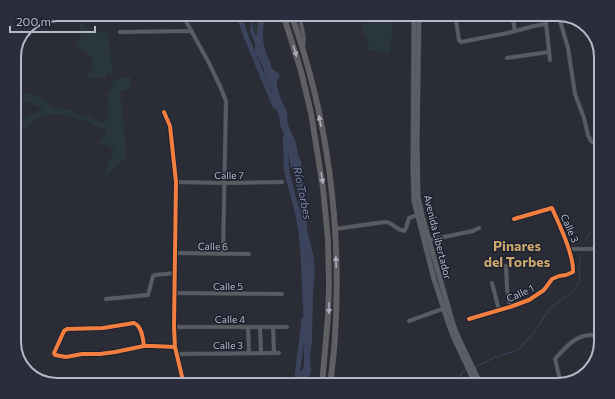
<svg xmlns="http://www.w3.org/2000/svg" width="615" height="399" viewBox="0 0 615 399" font-family="Commissioner,sans-serif">
<style>
.green{fill:#29363b}
.water{fill:#3b435d}
.lines{fill:none;stroke-linecap:round;stroke-linejoin:round}
.stream{stroke:#3b435d;stroke-width:1}
.river{stroke:#3b435d;stroke-width:5}
.minor-casing{stroke:#46484f;stroke-width:4.5}
.major-casing{stroke:#484a53;stroke-width:5.5}
.highway-casing{stroke:#474951;stroke-width:6}
.minor{stroke:#5a5c64;stroke-width:3.5}
.major{stroke:#5c5e66;stroke-width:4.5}
.highway{stroke:#5f6064;stroke-width:5.5}
.cycleway-casing{stroke:#1e2230;stroke-width:6}
.cycleway{stroke:#f27e40;stroke-width:4}
.oneway{fill:#a8abb7}
.labels{text-anchor:middle;dominant-baseline:central;stroke-width:3;stroke-linejoin:round;paint-order:stroke}
.street-label{font-size:10px;fill:#b5b8c6;stroke:#1e2230}
.water-label{font-size:11px;font-style:italic;fill:#8089aa;stroke:#1e2230}
.district-label{font-size:14px;font-weight:bold;fill:#c9a76d;stroke:#1e2230}
.rim{fill:none;stroke:#b5b8c6;stroke-width:2}
</style>
<rect width="100%" height="100%" fill="#2a2d36"/>
<g class="green">
<path d="M72,14H76C88,25 88,37 108,31L113,75L108,72L106,76L97,78H87L91,70L92,59L84,51L75,45L81,37L79,23L72,16Z"/>
<polygon points="250,14 258,14 258,26 257,37 254,33"/>
<polygon points="363,14 410,14 410,21 393,21 390,53 369,50 367,38 361,31 362,26 364,21"/>
<polygon points="593,40 601,54 601,86 599,81"/>
<path d="M123,77H131L130,88L120,92L127,156L119,165L114,168L107,176L104,174C107,166 112,158 114,149L98,142L105,137L106,131L78,118L60,114L43,116L33,121L26,128L14,131V119L24,118L44,109L30,103L22,101L16,107H14V94H34L41,98L52,107L69,110L80,115L87,116L102,123L109,119L105,112L109,105L106,98V96L111,91L113,82Z"/>
</g>
<path class="water" d="M248,14H250L254,33L257,36L258,26V14H266C261,33 262,42 269,60C271,62 271,67 272,69C274,71 278,72 280,75L277,80V86L281,99L287,112L288,125L296,143L298,155L301,161L302,172L301,176L303,183L307,229L313,254L315,271L313,293L312,341L310,357L311,372L306,385H295L296,377L303,369L304,365L303,306L306,288L304,270L306,256L305,250L295,176L291,168L285,137L280,125L279,116L273,102L272,91L266,80L263,67L255,52V43L250,31L251,23Z"/>
<g class="lines">
<g class="stream">
<polyline points="584,241 593,229 601,223"/>
<polyline points="475,367 496,357 518,350 533,334 550,308 571,293 580,281 579,269 581,255"/>
<polyline points="458,385 462,372 466,371"/>
</g>
<g class="river">
<polyline points="238,14 247,39 275,106"/>
<path d="M285,138C287,149 285,161 287,172C290,188 296,203 299,220C304,246 304,275 305,302"/>
<polyline points="296,385 304,320"/>
</g>
<g class="minor-casing">
<g id="minor">
<polyline points="182,14 209,63 220,86 226,101 223,254"/>
<polyline points="299,14 304,38 303,49"/>
<polyline points="455,14 459,40 461,42 508,33 534,26 546,24"/>
<polyline points="512,14 515,31"/>
<polyline points="545,14 550,60"/>
<polyline points="558,14 568,48 575,94 584,118 588,135 591,141 596,144 601,146"/>
<polyline points="120,32 192,31"/>
<polyline points="507,58 549,52"/>
<polyline points="164,112 170,126 176,182 174,327 175,347 184,385"/>
<polyline points="176,182 224,183 282,182"/>
<path d="M335,229L385,222C393,222 394,229 404,231L406,228L409,218L417,215"/>
<polyline points="429,240 473,231 479,228"/>
<polyline points="568,249 601,249"/>
<polyline points="175,253 249,254"/>
<polyline points="506,266 507,288 510,307"/>
<polyline points="492,283 499,310"/>
<polyline points="175,293 282,294"/>
<polyline points="106,299 148,295 153,276 155,275 175,273"/>
<path d="M469,319L510,307L529,300L544,290L552,279L559,276L566,275L573,272C574,255 559,224 552,208L514,219"/>
<polyline points="409,321 445,308"/>
<polyline points="174,327 287,327"/>
<polyline points="248,327 249,353"/>
<polyline points="260,327 261,353"/>
<polyline points="273,327 274,353"/>
<path d="M144,346C143,339 142,326 134,323L103,328L67,329L64,331L54,353L55,355L66,357L82,354H100L115,352L144,346H153L175,347"/>
<polyline points="177,354 279,353"/>
<polyline points="183,379 280,380"/>
<path d="M561,384L555,359C564,349 576,334 592,335C595,335 598,337 601,337"/>
</g>
</g>
<g class="major-casing">
<g id="major">
<polyline points="414,14 413,168 414,201 434,279 449,325 454,338 476,385"/>
<polyline points="419,14 417,142 418,197 422,215 429,240 453,324 458,337 481,385"/>
</g>
</g>
<g class="highway-casing">
<g id="highway">
<polyline points="283,14 301,71 311,113 323,188 328,240 329,285 328,316 322,385"/>
<path d="M291,14C328,116 342,228 335,337C334,353 332,369 330,385"/>
</g>
</g>
<use href="#minor" class="minor"/>
<use href="#major" class="major"/>
<use href="#highway" class="highway"/>
<g class="cycleway-casing">
<g id="cycleway">
<polyline points="164,112 170,126 176,182 174,327 175,347 184,385"/>
<path d="M469,319L510,307L529,300L544,290L552,279L559,276L566,275L573,272C574,255 559,224 552,208L514,219"/>
<path d="M144,346C143,339 142,326 134,323L103,328L67,329L64,331L54,353L55,355L66,357L82,354H100L115,352L144,346H153L175,347"/>
</g>
</g>
<use href="#cycleway" class="cycleway"/>
</g>
<defs><path id="oneway-solid" d="M-6-.8H1V-3.2L6.5 0L1 3.2V.8H-6Z"/></defs>
<g class="oneway">
<use href="#oneway-solid" transform="translate(295 51) rotate(74)"/>
<use href="#oneway-solid" transform="translate(320 121) rotate(-101)"/>
<use href="#oneway-solid" transform="translate(322 178) rotate(81)"/>
<use href="#oneway-solid" transform="translate(336 262) rotate(-92)"/>
<use href="#oneway-solid" transform="translate(329 308) rotate(91)"/>
</g>
<g class="labels">
<g class="street-label">
<text x="229" y="175">Calle 7</text>
<text transform="translate(570 228) rotate(66)">Calle 3</text>
<text transform="translate(438 237) rotate(76)">Avenida Libertador</text>
<text transform="translate(213 246) rotate(1)">Calle 6</text>
<text x="228" y="286">Calle 5</text>
<text transform="translate(520 293) rotate(-24)">Calle 1</text>
<text x="230" y="319">Calle 4</text>
<text x="228" y="345">Calle 3</text>
</g>
<g class="water-label">
<text transform="translate(303 193) rotate(78)">Río Torbes</text>
</g>
<g class="district-label">
<text x="517" y="245">Pinares<tspan x="517" dy="16">del Torbes</tspan></text>
</g>
</g>
<path d="M0 0H615V399H0ZM57 21H558A36 36 0 0 1 594 57V342A36 36 0 0 1 558 378H57A36 36 0 0 1 21 342V57A36 36 0 0 1 57 21Z" fill="#2a2e3c" fill-rule="evenodd"/>
<path class="rim" d="M57 21H558A36 36 0 0 1 594 57V342A36 36 0 0 1 558 378H57A36 36 0 0 1 21 342V57A36 36 0 0 1 57 21Z"/>
<path d="M10 26v6h85v-6" fill="none" stroke="#b5b8c6" stroke-width="2"/>
<text x="16" y="26" font-size="12" fill="#b5b8c6" stroke="#1e2230" stroke-width="3" paint-order="stroke">200 m</text>
</svg>
